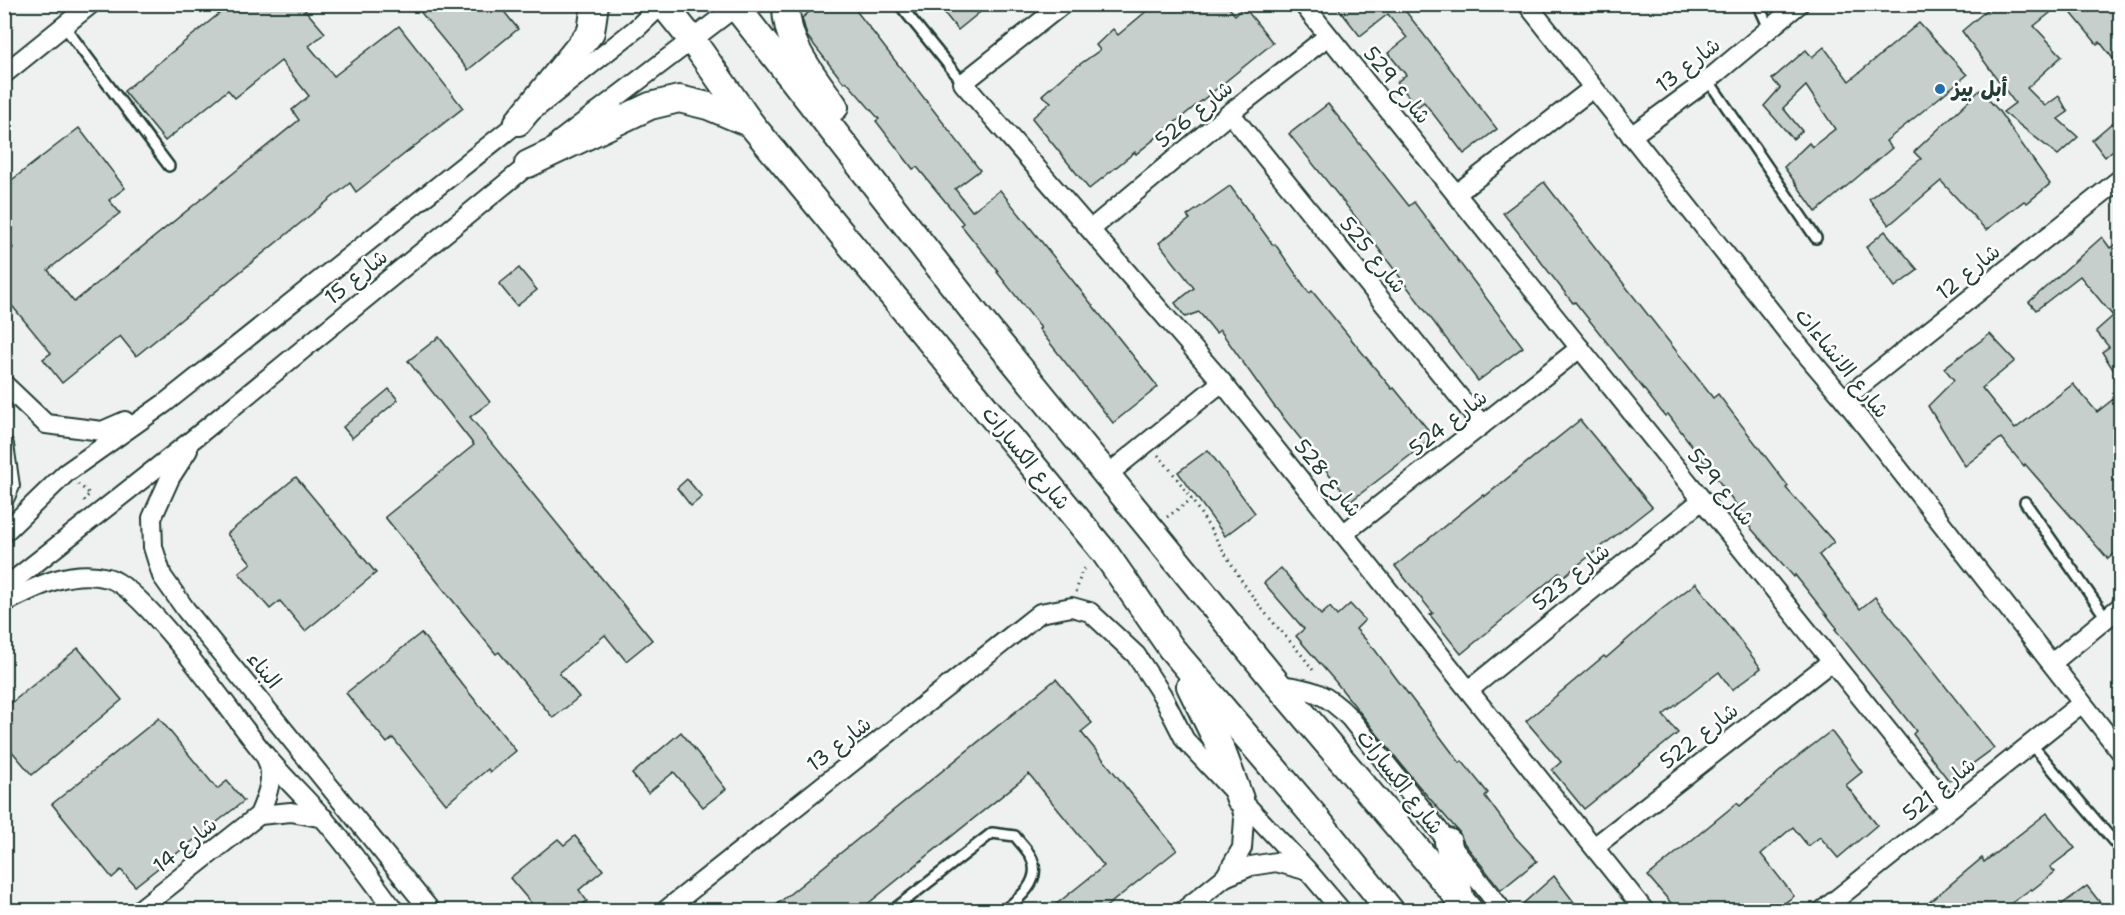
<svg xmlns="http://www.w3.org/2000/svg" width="2125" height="915" viewBox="0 0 2125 915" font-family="'Shantell Sans','Playpen Sans Arabic',sans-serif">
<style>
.built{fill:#eef1f0}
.building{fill:#c7cfcc;stroke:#1f3d34;stroke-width:1.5}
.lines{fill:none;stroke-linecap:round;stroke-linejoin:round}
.lane-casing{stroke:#1f3d34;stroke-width:14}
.street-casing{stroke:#1f3d34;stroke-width:22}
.secondary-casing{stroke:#1f3d34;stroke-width:30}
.path{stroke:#1f3d34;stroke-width:3;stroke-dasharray:1.5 4.5;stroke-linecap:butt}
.lane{stroke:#fff;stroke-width:9}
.street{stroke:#fff;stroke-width:18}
.secondary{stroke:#fff;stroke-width:26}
.poi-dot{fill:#1f6fb2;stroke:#fff;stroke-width:2}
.labels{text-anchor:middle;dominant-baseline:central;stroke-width:5;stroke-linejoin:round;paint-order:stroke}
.street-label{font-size:21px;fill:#1f3d34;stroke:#fff}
.poi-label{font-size:21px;font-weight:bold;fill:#1f3d34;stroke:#fff;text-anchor:start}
</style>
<rect width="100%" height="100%" fill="#fff"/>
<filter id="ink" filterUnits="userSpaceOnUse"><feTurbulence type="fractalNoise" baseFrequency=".0167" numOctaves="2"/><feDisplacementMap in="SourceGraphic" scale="12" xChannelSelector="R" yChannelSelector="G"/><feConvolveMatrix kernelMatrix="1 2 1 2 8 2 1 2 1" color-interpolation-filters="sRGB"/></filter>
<g filter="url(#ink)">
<rect class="built" x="5" y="5" width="2115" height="905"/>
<g class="building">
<polygon points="231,4 300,4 325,33 309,46 334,76 399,26 463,108 356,192 350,183 136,356 120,336 62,383 43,359 51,353 4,296 4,255 13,248 4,237 4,186 79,128 125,188 109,200 120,213 48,270 74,302 299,120 292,110 309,96 281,61 235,98 228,90 165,141 124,91"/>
<polygon points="414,4 498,4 518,29 468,70"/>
<polygon points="819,4 851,4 980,170 955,189 972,211 1000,190 1158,387 1113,423 1039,329 1041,328 997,272 998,271 961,225 963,223 917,167 913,169 876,121 879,119 846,81 844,83 807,36 802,18"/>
<polygon points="937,4 990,4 958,30"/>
<polygon points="1155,4 1226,4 1235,15 1244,7 1273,43 1136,154 1135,152 1089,189 1032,118 1051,102 1042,95 1066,74 1100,50 1096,45 1113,29 1118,35"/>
<polygon points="1335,4 1400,4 1497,129 1464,154 1424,102 1417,107 1397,82 1406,75 1388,53 1407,38 1388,14 1360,36"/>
<polygon points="1994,4 2061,4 2034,26 2062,56 2027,88 2045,106 2059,96 2068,112 2058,119 2078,137 2058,155 2003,112 2015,103 1962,31"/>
<polygon points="2064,4 2121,4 2121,69 2100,42 2097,44"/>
<polygon points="1919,23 1967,75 1886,141 1892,148 1816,212 1784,167 1809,143 1812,147 1835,129 1806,86 1783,108 1802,131 1793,139 1764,106 1780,88 1772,79 1806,50 1812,57 1824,47 1849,81"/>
<polygon points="1980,90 1998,110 2050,184 2027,203 2024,201 1986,230 1941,181 1889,225 1869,199 1921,159 1914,152"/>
<polygon points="1328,104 1409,206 1414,202 1523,347 1478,381 1369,236 1370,235 1289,134"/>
<polygon points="2112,123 2121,132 2121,143 2105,157 2092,140"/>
<polygon points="1544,182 1713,398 1718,394 1788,486 1786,488 1834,542 1819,555 1860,609 1875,597 1994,748 1949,781 1913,734 1916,731 1835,629 1837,628 1795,575 1794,577 1749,526 1751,524 1668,414 1665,416 1575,302 1573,303 1503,213"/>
<polygon points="1230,186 1273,245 1275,244 1309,293 1312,291 1392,389 1394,388 1434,437 1351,501 1274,406 1220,330 1216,333 1199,312 1185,317 1175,303 1194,288 1159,243 1190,219 1187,216"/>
<polygon points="1885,231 1918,270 1895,287 1866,247"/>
<polygon points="2102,237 2110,248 2121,241 2121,382 2102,352 2109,347 2096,331 2113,316 2080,276 2036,310 2029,302"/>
<polygon points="519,268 537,290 517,306 499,284"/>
<polygon points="1990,334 2015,361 1982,388 2015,429 2073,384 2097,412 2121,393 2121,548 2108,559 2025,464 2024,466 2001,438 1965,466 1928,406 1954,380 1944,368"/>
<polygon points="439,337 490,402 470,417 652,640 626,661 605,635 559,673 579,697 553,718 499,652 496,654 385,517 474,445 408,361"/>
<polygon points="389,389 398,400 352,438 343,427"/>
<polygon points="1580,420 1652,507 1564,576 1560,572 1461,654 1430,615 1433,613 1395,566 1483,495 1484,497"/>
<polygon points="1208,450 1255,513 1225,536 1178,472"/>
<polygon points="296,477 376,573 305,631 280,601 270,609 239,573 251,563 227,534"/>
<polygon points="687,479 702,497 691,506 677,488"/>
<polygon points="1281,568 1321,615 1330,607 1337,616 1350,604 1365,620 1356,629 1375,650 1460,763 1462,761 1488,793 1485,796 1515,837 1537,861 1501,890 1464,843 1459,832 1417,784 1335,681 1296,636 1304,629 1264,583"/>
<polygon points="1696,583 1761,668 1732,690 1719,672 1663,715 1678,733 1584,809 1552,770 1561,762 1526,721 1604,656 1606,658 1661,610"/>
<polygon points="421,633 516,751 490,772 488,769 446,804 393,738 387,743 346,693"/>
<polygon points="78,648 122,700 32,775 4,742 4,709"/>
<polygon points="1056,679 1092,723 1081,732 1177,850 1102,910 1049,910 1104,866 1029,774 860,910 770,910"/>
<polygon points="159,718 217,789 227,781 244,801 135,886 121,870 112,878 52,804"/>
<polygon points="1831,731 1862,772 1846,785 1877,825 1838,858 1820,837 1808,846 1793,827 1761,854 1794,896 1775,910 1677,910 1648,876 1737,803 1740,806 1792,761"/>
<polygon points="681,732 726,789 703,807 674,772 648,793 632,774"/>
<polygon points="2047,813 2075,848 2050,867 2055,872 2032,890 2031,889 2002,910 1920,910 1982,858 1984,862"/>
<polygon points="575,836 603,870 579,890 587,901 575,910 537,910 510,878 558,839 564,845"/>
<polygon points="1554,876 1580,910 1516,910"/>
<polygon points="2087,886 2106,910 2054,910"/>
</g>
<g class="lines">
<g class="lane-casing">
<g id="lane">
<polyline points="899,4 963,83"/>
<polyline points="1758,4 1769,28"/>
<polyline points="64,26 169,166"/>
<polyline points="1708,80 1816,238"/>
<polyline points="2025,502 2107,619"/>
<polyline points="2031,744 2120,849"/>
<path d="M893,910L992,833L1015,836C1020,843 1029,851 1032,859C1042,881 1019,899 1004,910"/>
</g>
</g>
<g class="street-casing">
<g id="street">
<polyline points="1063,4 963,83 1222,382 1644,910"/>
<polyline points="1303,4 1950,808"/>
<polyline points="1527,4 1788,333 1844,399 2120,751"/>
<polyline points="4,74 91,4"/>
<polyline points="1230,113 1482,425"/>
<polyline points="1631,136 1708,80 1799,4"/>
<polyline points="559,141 739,4"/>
<polyline points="1456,194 1593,88"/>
<polyline points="1091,229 1230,113 1328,36"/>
<polyline points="4,384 46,424 102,431 125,421"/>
<polyline points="1844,399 2120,179"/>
<polyline points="4,445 10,486 4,499"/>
<polyline points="188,450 170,478 152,518 153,547 162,576 186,610 430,910"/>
<polyline points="1107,475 1222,382"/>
<polyline points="4,533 66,473 165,403 637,28 662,4"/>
<polyline points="1343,534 1580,348"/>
<polyline points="4,588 197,436 537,158"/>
<path d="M4,603C37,586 71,568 108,578C144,587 233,716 261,750C280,774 302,794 322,817C348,846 371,879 394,910"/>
<polyline points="2052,663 2120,607"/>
<path d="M1278,685C1312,689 1326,693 1350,718L1502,910"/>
<polyline points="1469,690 1702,500"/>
<polyline points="259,815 291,812 324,818"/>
<polyline points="1594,847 1832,661"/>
<polyline points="1225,877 1242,848 1244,819 1240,799"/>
<path d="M139,910L259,815C267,796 276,775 265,756"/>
<polyline points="666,910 1040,613 1072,607 1090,612 1136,655 1162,695 1185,740 1307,870 1341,910"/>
<polyline points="1184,910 1225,877 1251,866 1276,862 1305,870"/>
<polyline points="1823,910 2082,703"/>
</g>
</g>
<g class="secondary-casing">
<g id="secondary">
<polyline points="663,4 692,40 751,124 1105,553 1171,648 1315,817 1390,910"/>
<polyline points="734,4 982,322 1278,685 1469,910"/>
<path d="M786,4C785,45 813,75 835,107"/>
<polyline points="518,122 591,32 595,4"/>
<polyline points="528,164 650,106 679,99 708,106 751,124"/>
<polyline points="1190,686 1222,751 1240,799"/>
<polyline points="1448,842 1460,896"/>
</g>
</g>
<g class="path">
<path d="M1158,455C1196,498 1220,550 1253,597C1272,624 1297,646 1315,673"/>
<polyline points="78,484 90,494 84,499 85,501"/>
<polyline points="1167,517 1192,499"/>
<polyline points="1076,592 1082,571 1088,566"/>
</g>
<use href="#lane" class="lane"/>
<use href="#street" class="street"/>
<use href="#secondary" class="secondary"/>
</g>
</g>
<circle class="poi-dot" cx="1940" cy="89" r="6"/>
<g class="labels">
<g class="street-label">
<text transform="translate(1688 65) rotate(-38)">شارع 13</text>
<text transform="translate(1397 85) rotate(51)">شارع 529</text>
<text transform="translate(1194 114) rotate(-39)">شارع 526</text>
<text transform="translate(1373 255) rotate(51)">شارع 525</text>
<text transform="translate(1968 272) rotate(-39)">شارع 12</text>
<text transform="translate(356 277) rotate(-39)">شارع 15</text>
<text transform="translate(1842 363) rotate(51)">شارع الانشاءات</text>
<text transform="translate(1448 423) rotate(-38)">شارع 524</text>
<text transform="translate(1026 458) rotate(51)">شارع الكسارات</text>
<text transform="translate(1328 478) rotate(51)">شارع 528</text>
<text transform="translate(1721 487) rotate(51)">شارع 529</text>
<text transform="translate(1571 577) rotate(-39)">شارع 523</text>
<text transform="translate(264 670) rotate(51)">البناء</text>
<text transform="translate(1699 736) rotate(-38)">شارع 522</text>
<text transform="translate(839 744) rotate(-38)">شارع 13</text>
<text transform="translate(1400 782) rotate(52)">شارع الكسارات</text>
<text transform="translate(1939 789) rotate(-39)">شارع 521</text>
<text transform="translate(185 845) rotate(-39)">شارع 14</text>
</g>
<g class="poi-label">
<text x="1952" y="89">أبل بيز</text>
</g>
</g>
<rect width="2125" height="915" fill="none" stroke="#fff" stroke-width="24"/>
<rect x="12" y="12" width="2101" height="891" fill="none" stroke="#1f3d34" stroke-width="2" filter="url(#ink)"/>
</svg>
